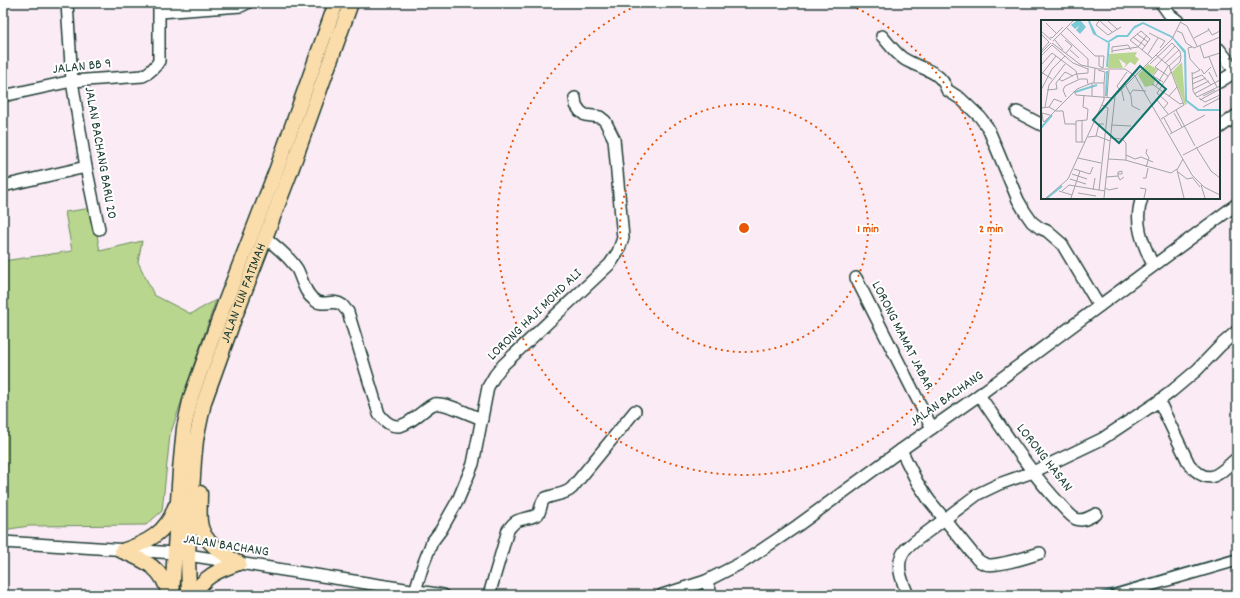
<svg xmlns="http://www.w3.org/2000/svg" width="1240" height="598" viewBox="0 0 1240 598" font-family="Dekko,sans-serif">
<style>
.green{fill:#b9d68e;stroke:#6c8a61}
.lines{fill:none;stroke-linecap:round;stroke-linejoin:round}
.stream{stroke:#569196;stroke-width:3}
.minor-casing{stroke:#1f3d34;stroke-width:14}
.major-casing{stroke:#1f3d34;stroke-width:17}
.minor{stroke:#fff;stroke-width:11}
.major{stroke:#fbddab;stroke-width:14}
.ring{fill:none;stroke:#e8590c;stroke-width:2;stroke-dasharray:2 4}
.labels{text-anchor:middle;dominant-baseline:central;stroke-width:4;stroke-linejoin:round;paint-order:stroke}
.street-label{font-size:14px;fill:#1f3d34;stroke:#fff}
.inset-river{fill:none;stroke:#7ac9d7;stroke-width:2}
.inset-road{fill:none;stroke:#a2a5a7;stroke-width:1}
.view{fill:#0f766e;fill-opacity:0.15;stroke:#0f766e;stroke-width:2}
.inset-edge{fill:none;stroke:#1f3d34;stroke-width:2}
.centre{fill:#e8590c;stroke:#fff;stroke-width:2}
.ring-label{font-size:12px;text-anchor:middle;font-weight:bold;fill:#e8590c;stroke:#fff;stroke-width:4;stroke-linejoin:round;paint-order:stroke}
</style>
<rect width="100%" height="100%" fill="#faebf4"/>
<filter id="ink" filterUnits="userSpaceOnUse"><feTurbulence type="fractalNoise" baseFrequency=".025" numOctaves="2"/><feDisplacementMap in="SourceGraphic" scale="8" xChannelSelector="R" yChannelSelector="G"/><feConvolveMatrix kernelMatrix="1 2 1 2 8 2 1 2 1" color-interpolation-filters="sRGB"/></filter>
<g filter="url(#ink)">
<polygon class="green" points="92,208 100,251 142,241 138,262 154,295 191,314 216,300 170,435 162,511 146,525 29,526 3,530 3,261 72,251 65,212"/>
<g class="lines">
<polyline class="stream" points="1095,595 1237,554"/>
<g class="minor-casing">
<g id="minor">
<polyline points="67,3 72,81 86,167 99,229"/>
<polyline points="1161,3 1169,14 1178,21"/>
<polyline points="160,12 241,6 247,3"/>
<path d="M882,36C889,44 895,53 904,59C920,69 941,70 947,90L961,99L980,117L988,128L1018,200L1025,212L1032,222L1040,228L1047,231L1062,244L1099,306"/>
<polyline points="1219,49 1226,58 1237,75"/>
<polyline points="1219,82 1235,72"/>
<path d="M3,96L72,81L143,76C150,72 155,68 159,61V3"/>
<polyline points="1017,112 1042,125"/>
<polyline points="1219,128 1237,115"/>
<polyline points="3,186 86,167"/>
<path d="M1142,198C1133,222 1143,244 1153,265"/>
<path d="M266,238C276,247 289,256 297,269C302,278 304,292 313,299C322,308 333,298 342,305C344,307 346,310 348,312L379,414C394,434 405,426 421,413C425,410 429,406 434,404C446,402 470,415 482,419"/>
<polyline points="856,278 932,428"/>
<path d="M979,395C1005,432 1029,471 1060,504C1065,509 1070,516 1076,519C1083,522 1090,517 1096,514"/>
<path d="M1159,401L1189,464C1210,488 1218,474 1237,458"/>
<path d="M901,450L917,482L929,500L977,559C979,561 982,563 985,564C993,568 1031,556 1040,553"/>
<polyline points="3,542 175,553 443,595"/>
<polyline points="706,581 712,595"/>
<polyline points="415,591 423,565 432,542 441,530 458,500 473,464 488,387 495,375 503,365 610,264 618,252 623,238 614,139 605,121 600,117 585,115 580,111 576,105 575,98"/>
<path d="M489,595L508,530C511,526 513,523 517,521C523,518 533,518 538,514C542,509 540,501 546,498C555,494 565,495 572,488L635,411"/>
<polyline points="662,595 706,581 745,561 797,526 901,450 979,395 1237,204"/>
<path d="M908,595C902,581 894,564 905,550C907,547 911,545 914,542L978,494L999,484L1033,472L1102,439L1159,401L1172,391L1197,370L1221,345L1237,331"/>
<polyline points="1116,595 1237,560"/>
</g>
</g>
<g class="major-casing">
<g id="major">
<path d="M200,493C200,503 199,512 200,522C202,542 223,554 239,563"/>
<path d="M122,551C146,543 167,533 175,507"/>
<path d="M122,551C146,561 163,568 169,595"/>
<polyline points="172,595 180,470 184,428 191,397 223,308 276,171 336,3"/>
<path id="s1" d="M189,595L188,555L194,460L196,440L204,402L235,316L290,173L351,3"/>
<path d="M194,595C204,575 220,570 239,563"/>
</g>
</g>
<use href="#minor" class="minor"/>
<use href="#major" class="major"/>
</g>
</g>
<g class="ring">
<circle cx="744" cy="228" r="124"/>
<path d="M846 3A247 247 0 1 1 642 3"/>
</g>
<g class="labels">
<g class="street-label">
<text transform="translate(82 67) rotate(-6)">JALAN BB 9</text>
<text transform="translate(100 153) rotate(80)">JALAN BACHANG BARU 20</text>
<text stroke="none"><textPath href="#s1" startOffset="310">JALAN TUN FATIMAH</textPath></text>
<text transform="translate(535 315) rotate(-44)">LORONG HAJI MOHD ALI</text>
<text transform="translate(902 336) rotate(63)">LORONG MAMAT JABAR</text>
<text transform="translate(947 399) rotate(-35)">JALAN BACHANG</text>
<text transform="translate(1044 458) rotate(52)">LORONG HASAN</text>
<text transform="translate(226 546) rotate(9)">JALAN BACHANG</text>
</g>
</g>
<g transform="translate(1041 20)">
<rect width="179" height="179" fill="#faebf4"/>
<path d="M96,32L94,36L98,39L94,45L89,42L83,48L85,44L78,39L82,48H67L68,34ZM141,42L144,81L146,84L144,85L131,52ZM107,44L116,49L111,56L114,58L113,65L104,67L97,55Z" fill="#b9d68e"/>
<path d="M35,1H40L45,7L39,14L35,10L39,5L34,9L30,5ZM47,1H49L56,15L67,21L76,15H86L93,6L102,2L131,16L145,31L146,80L158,89H179V91H157L144,81L143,33L131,18L102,4L93,9L87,17H77L67,23L52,14Z" fill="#7ac9d7"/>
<path class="inset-river" d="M66,47L68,23M34,72L56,65M65,76L66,51M0,108L11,95M6,178L21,166"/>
<path class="inset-road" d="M58,1L55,5L67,15L80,7M59,1L71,12M67,1L76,9M139,2L146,6L156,26M5,3L15,13M26,8L54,36H63L62,48L58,46V36M167,8L171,15L179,11M0,11L10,20M136,11L141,13L145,23L153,28L179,17M108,13L124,21L119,28M0,14L8,22L0,31M20,14L47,39V46M96,14L107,22M9,17L11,18L22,7M92,17L104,26M153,18L168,10M14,20L22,30M24,20L31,26L25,33M12,21L32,1M11,23L40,45L58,49H84L94,56L151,155L163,167L179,175M159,26L163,38L179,33M97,27L106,15M151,27L147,28L149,39L159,50L151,54M29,30L38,38M101,30L109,19L100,11L89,20L111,38M71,31L97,27M0,33L10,23M71,33V27L87,25L90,30M107,34L117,18M115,35L128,46L143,85L120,99M0,36L11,25L32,43L47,49M168,37L176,57M124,43L138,30M109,44L131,23L139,31L140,37L139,42L129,51M0,45L11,33L35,51L37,59M128,46L140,35M117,49L112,56L122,62M160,49L163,54L170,47M0,52L11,59M151,52L152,71L156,77L179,66M168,52L176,67M0,55L15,36M127,56L114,47L134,26M18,59L21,61L35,54L47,53V48M151,59L161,55L170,65M53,63L54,48M84,64L90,76L91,86L99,90M111,64L139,84L142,83M151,64L165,58M115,66L127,46M80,67L83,81M78,69L76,66L86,52M152,69L168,61M0,70L11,49L24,36M6,70L16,69L15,63L24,52L32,56M33,71L35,75L73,78M89,74L92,70L105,71M153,74L179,60M43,75L42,87L47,89L46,100L35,101V122H44M119,75L116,80L127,94M51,76V63M128,76L136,67M162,76L174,70M25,77L22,70L24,66L39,59H46L47,64M66,77L68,50M158,78L164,82L179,75M159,80L179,69M4,87L8,65L24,44M8,87L13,79L21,82M162,87L179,78M0,88L8,87L15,91H22L24,104H35M123,88L127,83L116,73L130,52M135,90L154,126M133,93L141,107M9,95L1,93L2,101L3,102L36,69L51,63H63L64,52L57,50M123,98L131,113M70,105L90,106M129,114L164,95M55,116L58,104H63M47,117L56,116L69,121M69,118L81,119L85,123V140M41,122V101M155,127L170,151L179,158M85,135L94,139L100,137L112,142M142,135L179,116M37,138L60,143M67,139L84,140L130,153L136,149M142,139L136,150L143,178M105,147L108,138L105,133L106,129M33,149L49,154L52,147M137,152L146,159L151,158M31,154L46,159M77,156V152L81,151V154H77M65,157L77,156L79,160L83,157M151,157L159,167M102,158H105L107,148M29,159L45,164M160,165L164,178M64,168L68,170L77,168M99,168L105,169L103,178M52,170L54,158M58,170L67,88L61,85M18,171L31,175M21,171L28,165L64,171M37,173L55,176M5,178L27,159L63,80V63M30,178L39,151M63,178L74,76L131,19L140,1"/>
<path class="view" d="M99,46L125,69L78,123L52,100Z"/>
<rect width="179" height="179" class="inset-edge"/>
</g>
<circle cx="744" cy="228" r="6" class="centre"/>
<g class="ring-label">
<text x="868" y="232">1 min</text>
<text x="991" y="232">2 min</text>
</g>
<rect width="1240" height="598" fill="none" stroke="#fff" stroke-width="16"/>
<rect x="8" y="8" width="1224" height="582" fill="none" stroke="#1f3d34" stroke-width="1.5" filter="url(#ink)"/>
</svg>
